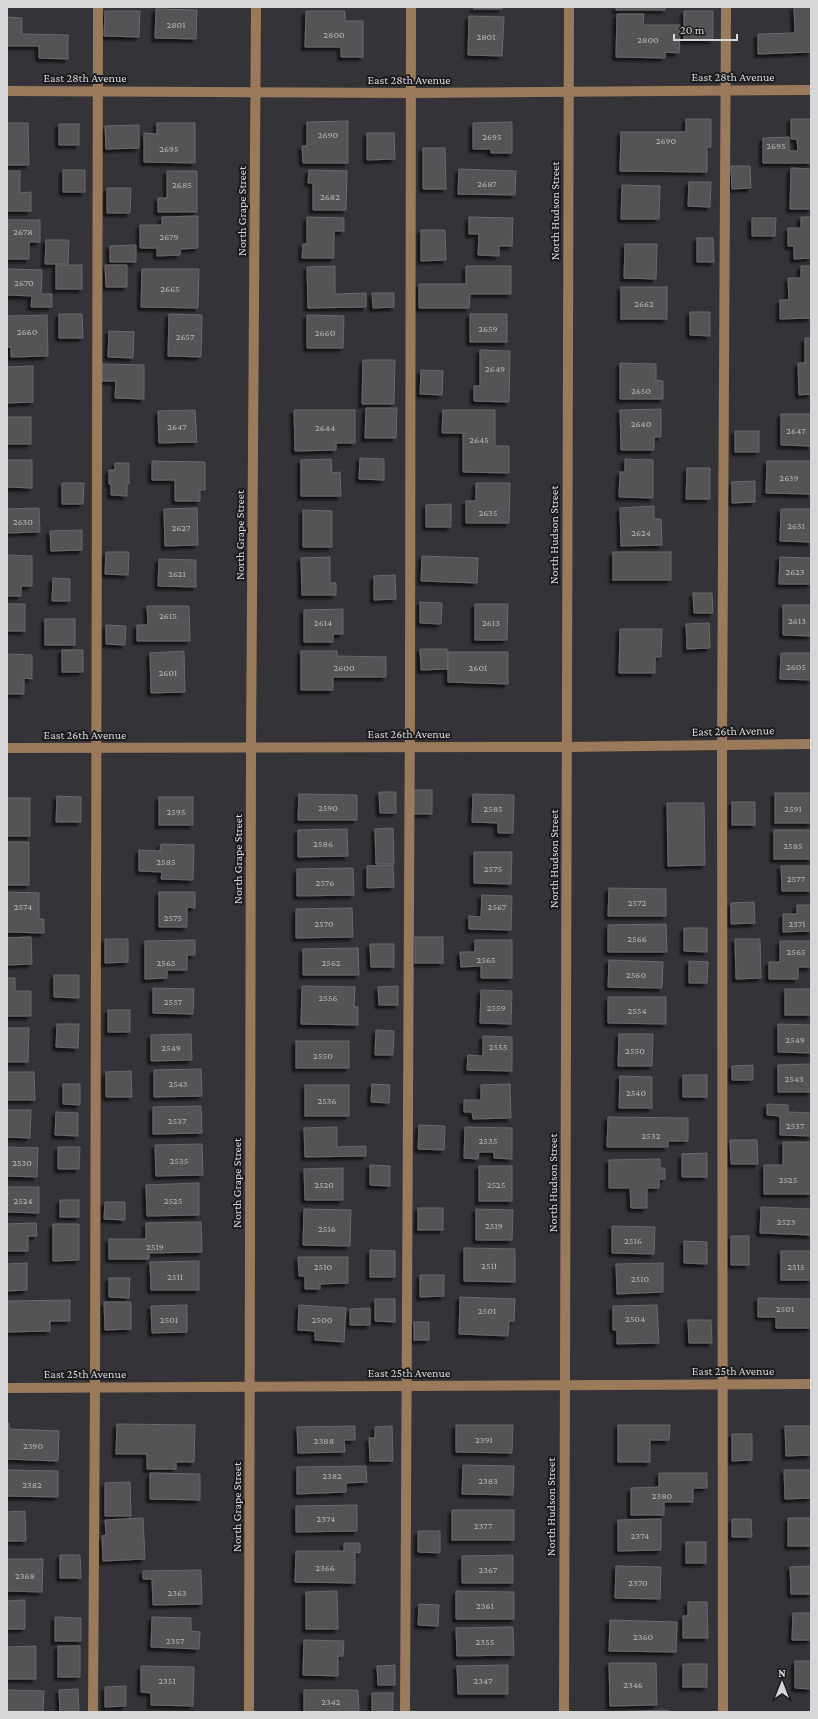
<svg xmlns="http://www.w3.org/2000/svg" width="818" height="1719" viewBox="0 0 818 1719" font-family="'Crimson Pro',serif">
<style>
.building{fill:#545357;stroke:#6a696d;filter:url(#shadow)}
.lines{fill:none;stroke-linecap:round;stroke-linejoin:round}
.minor{stroke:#9a7a5b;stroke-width:10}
.labels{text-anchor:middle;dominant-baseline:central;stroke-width:4;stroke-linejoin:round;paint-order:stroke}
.number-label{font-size:10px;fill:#b6b5b8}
.street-label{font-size:12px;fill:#d7d6d9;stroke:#1c1b1d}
</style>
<defs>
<filter id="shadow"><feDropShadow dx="-3.5" dy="3.5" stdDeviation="1" flood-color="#0009"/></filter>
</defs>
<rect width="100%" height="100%" fill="#343337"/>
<g class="building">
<rect x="474" y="7" width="28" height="2"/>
<rect x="616" y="7" width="49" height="3"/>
<polygon points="794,7 811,7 811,52 758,54 758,34 795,33"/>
<polygon points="156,9 197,10 196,39 155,38"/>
<polygon points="105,11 140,11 139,37 104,36"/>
<polygon points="306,11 345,11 345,21 363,21 363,57 341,57 341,47 305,47"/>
<rect x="684" y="11" width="29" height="29"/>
<polygon points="617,14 644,14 643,25 680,25 679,53 665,52 665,58 616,57"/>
<polygon points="469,16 504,17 502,56 468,55"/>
<polygon points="7,17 22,18 22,34 68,35 68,59 39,58 39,46 7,46"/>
<polygon points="686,119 711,119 711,147 707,147 707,172 620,171 621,132 686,132"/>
<polygon points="791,119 811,119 811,163 763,163 763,138 789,137 789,151 798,151 797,139 791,139"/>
<polygon points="348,121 348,163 303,163 302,146 307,146 307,122"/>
<polygon points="512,122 512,153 491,153 491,149 473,149 473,123"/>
<polygon points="7,123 28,123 29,165 7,165"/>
<polygon points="157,123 195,123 195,163 144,162 144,133 157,134"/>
<rect x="59" y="124" width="20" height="21"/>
<polygon points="139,125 139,148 106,149 105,126"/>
<polygon points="367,133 394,133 395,159 367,160"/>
<polygon points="423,148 445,148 446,189 423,189"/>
<polygon points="731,166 750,166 751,188 732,189"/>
<polygon points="791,168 811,169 811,209 790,209"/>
<polygon points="459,169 516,171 515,195 458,194"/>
<rect x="63" y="170" width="22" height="22"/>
<polygon points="309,170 347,171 346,210 313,210 313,183 308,183"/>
<polygon points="7,171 20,171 20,193 31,192 31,211 7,211"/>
<polygon points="167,171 197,171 197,212 158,212 158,198 167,198"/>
<polygon points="689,182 711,182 710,207 688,206"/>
<polygon points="622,185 660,186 659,219 621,219"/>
<polygon points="107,188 131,188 130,213 107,213"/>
<polygon points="198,216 198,248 180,249 180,255 157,256 157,248 140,248 140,225 162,225 162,217"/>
<polygon points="307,217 344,218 344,231 334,231 334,258 302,258 303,244 307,244"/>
<polygon points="469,217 513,218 512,246 499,246 499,256 478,255 479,234 469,234"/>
<polygon points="801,217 811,217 811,258 794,259 794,246 788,246 788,228 801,228"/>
<polygon points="752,218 776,218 775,236 752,236"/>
<polygon points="7,220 40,220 40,242 29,242 29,259 7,259"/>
<polygon points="421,230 445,230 446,260 421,261"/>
<polygon points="697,238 713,238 714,262 697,262"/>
<polygon points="46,240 69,240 68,264 45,264"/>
<polygon points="625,244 657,244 656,279 624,278"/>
<polygon points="136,245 136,262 110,262 110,246"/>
<rect x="56" y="265" width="26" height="24"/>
<polygon points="105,265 127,265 127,287 106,287"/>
<polygon points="335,266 335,294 366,293 366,307 308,308 307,267"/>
<polygon points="466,266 511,266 511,294 470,294 469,308 419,308 419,284 466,284"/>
<polygon points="801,266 811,266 811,318 780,319 780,300 789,300 788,278 801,278"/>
<polygon points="7,269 42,270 41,294 52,294 52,307 31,307 32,296 7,295"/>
<polygon points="142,269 199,269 198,308 141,307"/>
<rect x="621" y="287" width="46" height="32"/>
<polygon points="372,293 394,293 394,307 373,308"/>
<polygon points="690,312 710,312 710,336 690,335"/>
<polygon points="59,314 82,314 83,338 59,338"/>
<polygon points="169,314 202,315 201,357 168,356"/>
<rect x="470" y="314" width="37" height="28"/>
<polygon points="47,315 48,356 11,357 11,347 7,347 7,316"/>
<polygon points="307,315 344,316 343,348 307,348"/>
<polygon points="109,331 134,332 133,358 108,357"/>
<polygon points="805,338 811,338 811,394 799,395 798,363 805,363"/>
<polygon points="480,350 510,351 509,402 474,401 474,386 480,386"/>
<polygon points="363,360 395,360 394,404 362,404"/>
<polygon points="620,363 656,364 656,380 663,381 663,399 620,399"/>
<polygon points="102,364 144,365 144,399 115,398 116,381 102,381"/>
<polygon points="33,366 33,402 7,403 7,367"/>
<polygon points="421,370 443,371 442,395 420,394"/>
<polygon points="366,408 397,408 396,438 365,438"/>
<polygon points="661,409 661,437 654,437 654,450 621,450 620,410"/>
<polygon points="195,410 197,442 159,443 158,411"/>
<polygon points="294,410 355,410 355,443 336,443 336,450 295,451"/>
<polygon points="443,410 495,410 495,446 509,446 509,473 463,472 463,433 442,433"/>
<polygon points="781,414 811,414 811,446 781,445"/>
<rect x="7" y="417" width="24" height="27"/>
<rect x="735" y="431" width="24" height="21"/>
<polygon points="360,458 384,459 384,480 359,479"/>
<polygon points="331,459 332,473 340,472 341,496 301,496 301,460"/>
<polygon points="625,459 653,460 653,498 619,497 620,472 625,472"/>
<polygon points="7,460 32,460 32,488 7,487"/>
<polygon points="152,461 205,462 205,490 200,490 200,501 175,501 175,480 152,480"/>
<polygon points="767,461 811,461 811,494 766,493"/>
<polygon points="115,463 129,463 129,484 127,484 127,496 111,495 111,484 109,484 109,470 115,470"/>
<polygon points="687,468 710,468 710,499 686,499"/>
<polygon points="755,481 755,502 732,503 732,482"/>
<polygon points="62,483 84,483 83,504 62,504"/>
<polygon points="476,483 510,483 509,523 466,523 466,501 476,501"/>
<polygon points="451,504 451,527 426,527 426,505"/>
<polygon points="654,506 654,519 661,519 662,545 621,546 620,508"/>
<polygon points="39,508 40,532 7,533 7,509"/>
<polygon points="197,508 198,545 165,546 164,509"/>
<polygon points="781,509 811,509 811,542 780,541"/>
<polygon points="303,510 332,511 332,547 303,547"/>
<polygon points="82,530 82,550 51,551 50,531"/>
<polygon points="106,552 129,552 128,575 105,574"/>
<rect x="613" y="552" width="58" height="28"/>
<polygon points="7,555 32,556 32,586 21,586 21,596 7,596"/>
<polygon points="422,556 478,558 477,583 421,581"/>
<polygon points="330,557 330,583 336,583 336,595 302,595 301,558"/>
<polygon points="780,557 811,558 811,584 779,584"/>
<polygon points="159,559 196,560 196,587 158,586"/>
<polygon points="395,575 396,599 374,600 374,576"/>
<polygon points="53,578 70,579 70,601 52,601"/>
<polygon points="693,593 712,593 713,613 694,613"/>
<polygon points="420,602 442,603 441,624 420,623"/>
<rect x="7" y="604" width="18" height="27"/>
<polygon points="475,604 508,604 507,640 475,640"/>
<polygon points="783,605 811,605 811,636 783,635"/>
<polygon points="147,606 189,606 190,641 137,641 137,625 148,625"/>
<polygon points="343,609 343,634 333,634 333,642 304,642 304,610"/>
<rect x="45" y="619" width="30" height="26"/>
<polygon points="709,623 710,648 687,649 686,624"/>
<polygon points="106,625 126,626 125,645 106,644"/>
<polygon points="620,629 662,629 661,657 655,657 655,673 619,673"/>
<polygon points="420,649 447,649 448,669 421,670"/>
<rect x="62" y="650" width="21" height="22"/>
<polygon points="184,651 185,692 151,693 150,653"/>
<polygon points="301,651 337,651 337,656 386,657 386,677 333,677 333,690 301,690"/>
<polygon points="448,652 508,652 508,684 448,682"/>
<polygon points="781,653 811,653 811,680 780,679"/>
<polygon points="7,654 32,655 32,679 24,678 24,694 7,694"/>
<rect x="413" y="790" width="19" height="24"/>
<polygon points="379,792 396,792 396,813 380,813"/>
<rect x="775" y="793" width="36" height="30"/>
<polygon points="299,794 357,795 357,820 298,820"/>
<polygon points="473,794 514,795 513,833 498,833 498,823 472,822"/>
<polygon points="57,796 81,797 81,822 56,822"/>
<rect x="159" y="797" width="34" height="28"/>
<rect x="7" y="798" width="23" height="38"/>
<rect x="732" y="802" width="23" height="23"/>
<polygon points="667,803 704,803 705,865 668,866"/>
<polygon points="393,828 394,864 376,864 375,829"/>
<polygon points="347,829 348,856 298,857 298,830"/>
<rect x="774" y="830" width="37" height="29"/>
<rect x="7" y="842" width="22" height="43"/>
<polygon points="161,844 194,845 193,880 161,879 162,872 139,871 139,850 160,851"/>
<polygon points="474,852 512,852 511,884 474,883"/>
<polygon points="393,865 394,887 367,888 367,866"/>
<polygon points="781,866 811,866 811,891 782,891"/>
<polygon points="353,868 354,895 297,896 297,869"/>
<polygon points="609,888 666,889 666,916 608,916"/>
<polygon points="7,892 39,893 39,919 44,919 44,933 7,932"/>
<polygon points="159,892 195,892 195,908 187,907 187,927 159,927"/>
<polygon points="482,895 512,896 511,930 469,929 469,916 481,917"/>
<polygon points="754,902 755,923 731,924 731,903"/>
<polygon points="797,905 811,905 811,931 783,932 783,914 797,914"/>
<polygon points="352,908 353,937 296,938 296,909"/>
<polygon points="666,924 667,952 608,952 608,925"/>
<polygon points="684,928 707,928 707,952 684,951"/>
<polygon points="31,937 32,964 7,965 7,938"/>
<rect x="415" y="937" width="28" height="26"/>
<polygon points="105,939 128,939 128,962 105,963"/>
<polygon points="735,939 760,939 761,978 736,979"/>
<polygon points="195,940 195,955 187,955 187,970 167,970 167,978 145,979 145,941"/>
<polygon points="475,940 512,940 512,978 481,978 481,966 461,967 460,952 475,952"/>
<polygon points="780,941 811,941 811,967 798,967 798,979 769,979 769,962 780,962"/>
<polygon points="370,944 394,944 394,967 371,967"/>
<polygon points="358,948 359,975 303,975 303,949"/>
<polygon points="609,960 663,962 662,988 608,987"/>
<polygon points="689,961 708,962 707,983 689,983"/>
<polygon points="54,975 79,975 79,998 54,997"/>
<polygon points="7,978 15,978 15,991 31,991 31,1016 7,1016"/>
<polygon points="302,986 355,987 354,1007 358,1007 358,1025 301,1024"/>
<polygon points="398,986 398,1005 379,1005 378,987"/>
<polygon points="153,988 194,989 193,1014 153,1013"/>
<rect x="785" y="989" width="26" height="26"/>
<polygon points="481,990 512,991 511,1024 480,1023"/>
<polygon points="608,997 666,997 666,1024 608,1023"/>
<rect x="108" y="1010" width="22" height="22"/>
<polygon points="57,1024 79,1024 78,1048 56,1047"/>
<polygon points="778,1024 811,1025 811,1053 778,1052"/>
<polygon points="7,1028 29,1028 28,1062 7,1062"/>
<polygon points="376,1030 394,1031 393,1055 375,1055"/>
<polygon points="191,1034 192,1060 151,1061 151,1035"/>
<polygon points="619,1034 653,1034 652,1066 618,1066"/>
<polygon points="483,1036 512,1037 512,1071 467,1070 468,1055 483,1056"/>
<rect x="296" y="1041" width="53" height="27"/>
<polygon points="811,1064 811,1092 778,1092 778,1065"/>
<polygon points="753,1065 753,1080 732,1080 732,1066"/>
<polygon points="201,1069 202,1096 154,1097 154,1070"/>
<polygon points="131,1071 132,1097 106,1097 106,1072"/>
<polygon points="7,1072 34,1072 35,1100 7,1100"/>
<rect x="683" y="1075" width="24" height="22"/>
<polygon points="620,1076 652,1077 652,1108 619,1108"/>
<polygon points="63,1084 80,1084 80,1105 63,1104"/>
<polygon points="372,1084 390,1085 389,1103 371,1102"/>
<polygon points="510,1084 511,1118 473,1119 472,1112 464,1112 464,1100 481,1100 481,1085"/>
<rect x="305" y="1085" width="44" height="31"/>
<polygon points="767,1104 788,1105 788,1112 811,1113 811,1136 780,1135 780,1116 767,1115"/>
<polygon points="201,1106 202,1133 153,1134 153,1107"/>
<polygon points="7,1110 31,1110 30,1138 7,1137"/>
<polygon points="56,1112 78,1113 78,1136 55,1135"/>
<polygon points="608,1117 688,1118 688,1141 668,1141 668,1147 607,1147"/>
<polygon points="419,1125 445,1126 444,1150 418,1149"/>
<polygon points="337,1127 337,1147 366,1146 366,1156 305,1157 304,1128"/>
<polygon points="465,1127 512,1128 512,1159 494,1158 494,1152 479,1152 478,1159 464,1158"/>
<polygon points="730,1140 757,1140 758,1164 731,1164"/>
<polygon points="783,1142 811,1142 811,1194 764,1194 764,1165 783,1165"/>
<polygon points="202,1144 203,1175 156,1176 155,1145"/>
<polygon points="7,1147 38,1148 37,1177 7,1176"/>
<polygon points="58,1147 80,1147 79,1169 58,1169"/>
<polygon points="707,1153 707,1177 682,1177 682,1154"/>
<polygon points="660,1159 660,1168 665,1168 665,1179 659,1179 659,1188 647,1188 647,1208 631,1208 630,1188 609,1188 609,1160"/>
<polygon points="370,1165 390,1166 390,1186 370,1185"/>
<rect x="479" y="1166" width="33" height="35"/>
<polygon points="343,1168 343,1200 305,1200 304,1169"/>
<polygon points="199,1183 199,1215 147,1216 146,1185"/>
<polygon points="7,1187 39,1187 39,1213 7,1212"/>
<rect x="60" y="1200" width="19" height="17"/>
<polygon points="105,1202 125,1202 125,1220 104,1219"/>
<polygon points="761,1207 811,1209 811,1235 760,1233"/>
<rect x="418" y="1208" width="25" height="22"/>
<polygon points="304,1209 351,1210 350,1246 303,1245"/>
<polygon points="476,1209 513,1210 512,1240 476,1240"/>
<polygon points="201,1222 202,1252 149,1253 149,1259 109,1259 109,1239 146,1239 146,1223"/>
<polygon points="36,1223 37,1236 28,1236 28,1251 7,1251 7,1224"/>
<polygon points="53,1224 79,1224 79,1260 53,1261"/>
<polygon points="612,1226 655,1227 654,1254 612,1253"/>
<rect x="731" y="1236" width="18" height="29"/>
<polygon points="684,1241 707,1242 707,1264 684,1263"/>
<polygon points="464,1248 515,1249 515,1282 464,1281"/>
<polygon points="370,1250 395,1251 395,1277 370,1277"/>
<rect x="781" y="1251" width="30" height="29"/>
<polygon points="298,1257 348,1257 348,1283 320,1284 320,1289 305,1289 305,1276 299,1276"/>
<polygon points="199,1261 199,1290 151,1290 150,1262"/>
<polygon points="27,1263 27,1290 7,1291 7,1264"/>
<polygon points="663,1263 663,1292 617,1294 616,1264"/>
<polygon points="420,1275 444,1275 444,1296 420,1297"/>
<polygon points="109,1278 130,1278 129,1298 109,1297"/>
<polygon points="460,1297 515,1299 514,1321 509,1321 508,1336 459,1334"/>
<polygon points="758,1298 811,1299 811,1328 776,1328 776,1317 758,1317"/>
<polygon points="375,1299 395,1299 395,1322 375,1321"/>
<polygon points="70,1300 70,1321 50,1321 50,1331 7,1332 7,1301"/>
<polygon points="104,1302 131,1302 131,1329 105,1330"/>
<polygon points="187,1305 187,1332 152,1333 151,1306"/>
<polygon points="299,1305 346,1308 344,1342 315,1340 315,1331 298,1330"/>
<polygon points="657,1305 659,1343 617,1344 617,1330 613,1330 613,1306"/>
<polygon points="370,1308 370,1325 350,1325 350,1309"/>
<polygon points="688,1320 711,1320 712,1343 689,1343"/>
<rect x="414" y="1322" width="15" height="18"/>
<polygon points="7,1423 9,1423 9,1429 59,1431 58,1461 7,1459"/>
<polygon points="117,1424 195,1425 194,1462 176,1462 176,1469 147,1469 147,1454 116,1454"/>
<polygon points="456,1425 513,1425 512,1453 456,1452"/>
<polygon points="618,1425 670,1425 669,1440 650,1440 650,1462 618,1462"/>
<polygon points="355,1426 355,1440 344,1440 345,1452 298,1453 297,1427"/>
<polygon points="392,1426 393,1461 370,1461 369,1438 375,1438 375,1427"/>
<polygon points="785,1426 811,1426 811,1455 786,1456"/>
<polygon points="732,1434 752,1434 752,1460 732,1461"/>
<polygon points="463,1465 514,1466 513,1495 462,1494"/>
<polygon points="366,1466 367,1482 346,1483 346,1492 297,1494 297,1467"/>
<polygon points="7,1470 58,1471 58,1497 7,1496"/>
<polygon points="784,1470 811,1470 811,1498 785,1499"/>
<polygon points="150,1473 200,1474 200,1500 150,1499"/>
<polygon points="659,1473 707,1473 707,1488 693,1488 693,1502 664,1502 664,1515 631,1515 631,1488 659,1487"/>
<polygon points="130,1482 131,1516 105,1516 105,1483"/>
<polygon points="357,1505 357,1531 296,1532 296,1506"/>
<rect x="452" y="1510" width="62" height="30"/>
<polygon points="25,1511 26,1541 7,1541 7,1512"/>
<polygon points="143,1518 145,1559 103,1561 102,1536 106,1535 105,1520"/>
<rect x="788" y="1518" width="23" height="28"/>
<polygon points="661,1519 661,1550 618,1551 618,1520"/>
<polygon points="732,1519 751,1519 752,1537 732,1537"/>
<polygon points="418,1531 440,1531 440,1553 418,1552"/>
<rect x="686" y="1542" width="20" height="21"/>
<polygon points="344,1543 360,1543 360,1553 355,1552 355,1583 295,1582 296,1551 344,1551"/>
<polygon points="60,1555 80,1555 81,1578 60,1578"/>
<polygon points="513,1555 513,1583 462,1583 462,1556"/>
<polygon points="7,1559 43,1559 42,1592 7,1591"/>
<polygon points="616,1566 661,1567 660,1599 615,1598"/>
<polygon points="811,1566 811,1594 791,1594 790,1567"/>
<polygon points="201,1570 202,1604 153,1605 152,1579 143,1579 143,1571"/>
<polygon points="337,1591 338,1629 306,1629 306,1592"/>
<polygon points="456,1591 514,1592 514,1619 456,1619"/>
<polygon points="25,1600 25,1629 7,1629 7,1601"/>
<polygon points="688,1602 707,1602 708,1638 683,1638 683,1616 688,1616"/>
<polygon points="419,1604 439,1605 438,1626 418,1625"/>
<polygon points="793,1613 811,1613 811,1640 792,1640"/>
<polygon points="55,1617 81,1618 81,1641 55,1641"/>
<polygon points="152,1617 191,1618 191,1631 200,1632 199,1649 151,1647"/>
<polygon points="610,1620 677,1622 676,1652 609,1651"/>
<polygon points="513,1627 514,1655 457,1656 456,1628"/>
<polygon points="304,1640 344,1641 343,1656 338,1656 338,1676 303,1675"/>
<polygon points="36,1646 36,1679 7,1679 7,1647"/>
<rect x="58" y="1646" width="22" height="31"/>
<polygon points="795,1661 811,1661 811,1689 795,1688"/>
<polygon points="609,1663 656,1663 657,1705 610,1706"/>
<rect x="683" y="1664" width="24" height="23"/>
<polygon points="395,1665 395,1685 378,1685 377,1666"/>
<polygon points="508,1665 508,1694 458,1694 457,1666"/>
<polygon points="141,1666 194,1667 193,1706 151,1705 151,1693 141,1692"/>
<polygon points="126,1686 126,1706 105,1707 105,1687"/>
<polygon points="78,1689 79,1712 60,1712 59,1690"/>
<polygon points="7,1690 44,1691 43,1712 7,1712"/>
<polygon points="304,1690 358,1690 359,1712 304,1712"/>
<rect x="372" y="1693" width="21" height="19"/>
<polygon points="668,1710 668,1712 609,1712"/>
</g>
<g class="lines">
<g class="minor">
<polyline points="7,91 410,93 811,90"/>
<polyline points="7,748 567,747 811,744"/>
<polyline points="7,1388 811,1384"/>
<polyline points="93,1712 95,1387 98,7"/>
<polyline points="249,1712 251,747 256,7"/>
<polyline points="405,1712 410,703 411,7"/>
<polyline points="564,1712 569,7"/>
<polyline points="723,1712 722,744 726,7"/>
</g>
</g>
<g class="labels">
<g class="number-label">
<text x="176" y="24">2801</text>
<text x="334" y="34">2800</text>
<text x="486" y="36">2801</text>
<text x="648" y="39">2800</text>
<text x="328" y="134">2690</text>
<text x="492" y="136">2695</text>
<text x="666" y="140">2690</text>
<text x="776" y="145">2695</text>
<text x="169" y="148">2695</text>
<text x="487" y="183">2687</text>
<text x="182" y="184">2685</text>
<text x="330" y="196">2682</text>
<text x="23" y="231">2678</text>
<text x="169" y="236">2679</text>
<text x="24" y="282">2670</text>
<text x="170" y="288">2665</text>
<text x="644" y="303">2662</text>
<text x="488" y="328">2659</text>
<text x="27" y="331">2660</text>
<text x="325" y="332">2660</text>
<text x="185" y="336">2657</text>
<text x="495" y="368">2649</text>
<text x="641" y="390">2650</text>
<text x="641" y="423">2640</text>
<text x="177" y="426">2647</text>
<text x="325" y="427">2644</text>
<text x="796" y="430">2647</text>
<text x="479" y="439">2645</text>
<text x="789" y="477">2639</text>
<text x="488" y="512">2635</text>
<text x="23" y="521">2630</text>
<text x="796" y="525">2631</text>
<text x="181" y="527">2627</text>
<text x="641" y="532">2624</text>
<text x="795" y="571">2623</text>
<text x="177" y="573">2621</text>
<text x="168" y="615">2615</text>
<text x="797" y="620">2613</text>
<text x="323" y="622">2614</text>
<text x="491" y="622">2613</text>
<text x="796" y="666">2605</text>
<text x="344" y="667">2600</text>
<text x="478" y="667">2601</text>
<text x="168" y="672">2601</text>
<text x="328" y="807">2590</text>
<text x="493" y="808">2585</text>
<text x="793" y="808">2591</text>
<text x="176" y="811">2595</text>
<text x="323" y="843">2586</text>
<text x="793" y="845">2585</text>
<text x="166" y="861">2585</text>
<text x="493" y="868">2575</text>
<text x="796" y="878">2577</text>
<text x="325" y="882">2576</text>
<text x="637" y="902">2572</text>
<text x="23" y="906">2574</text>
<text x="497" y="906">2567</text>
<text x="173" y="917">2575</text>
<text x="324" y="923">2570</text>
<text x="797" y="923">2571</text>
<text x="637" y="938">2566</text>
<text x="796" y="951">2565</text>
<text x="486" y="959">2565</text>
<text x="166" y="962">2565</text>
<text x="331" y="962">2562</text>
<text x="636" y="974">2560</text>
<text x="328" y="997">2556</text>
<text x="173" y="1001">2557</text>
<text x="496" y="1007">2559</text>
<text x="637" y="1010">2554</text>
<text x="795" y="1039">2549</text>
<text x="498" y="1046">2555</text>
<text x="171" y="1047">2549</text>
<text x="635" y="1050">2550</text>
<text x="323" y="1055">2550</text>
<text x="794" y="1078">2543</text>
<text x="178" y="1083">2543</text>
<text x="636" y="1092">2540</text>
<text x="327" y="1100">2536</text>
<text x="177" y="1120">2537</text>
<text x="795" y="1125">2537</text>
<text x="651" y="1135">2532</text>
<text x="488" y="1140">2535</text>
<text x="179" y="1160">2535</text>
<text x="22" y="1162">2530</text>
<text x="788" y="1179">2525</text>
<text x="324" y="1184">2520</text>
<text x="496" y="1184">2525</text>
<text x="23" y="1200">2524</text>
<text x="173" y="1200">2525</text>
<text x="786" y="1221">2523</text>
<text x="494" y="1225">2519</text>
<text x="327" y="1228">2516</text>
<text x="633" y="1240">2516</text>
<text x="155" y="1246">2519</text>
<text x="489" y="1265">2511</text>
<text x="323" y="1266">2510</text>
<text x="796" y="1266">2515</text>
<text x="175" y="1276">2511</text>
<text x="640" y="1278">2510</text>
<text x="785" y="1308">2501</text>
<text x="487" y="1310">2501</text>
<text x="635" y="1318">2504</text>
<text x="169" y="1319">2501</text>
<text x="322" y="1319">2500</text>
<text x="484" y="1439">2391</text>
<text x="324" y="1440">2388</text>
<text x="33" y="1445">2390</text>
<text x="332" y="1475">2382</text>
<text x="488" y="1480">2383</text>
<text x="32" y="1484">2382</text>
<text x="662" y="1495">2380</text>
<text x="326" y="1518">2374</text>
<text x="483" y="1525">2377</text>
<text x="640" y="1535">2374</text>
<text x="325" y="1567">2366</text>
<text x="488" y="1569">2367</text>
<text x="25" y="1575">2368</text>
<text x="638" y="1582">2370</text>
<text x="177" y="1592">2363</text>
<text x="485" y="1605">2361</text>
<text x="643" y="1636">2360</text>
<text x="175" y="1640">2357</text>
<text x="485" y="1641">2355</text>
<text x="167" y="1680">2351</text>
<text x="483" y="1680">2347</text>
<text x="633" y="1684">2346</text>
<text x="331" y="1701">2342</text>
</g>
<g class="street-label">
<text x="733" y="77">East 28th Avenue</text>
<text x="85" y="78">East 28th Avenue</text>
<text x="409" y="80">East 28th Avenue</text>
<text transform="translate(242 211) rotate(-90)">North Grape Street</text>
<text transform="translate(555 211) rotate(-90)">North Hudson Street</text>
<text transform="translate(240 535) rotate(-90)">North Grape Street</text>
<text transform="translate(554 535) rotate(-90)">North Hudson Street</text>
<text transform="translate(733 731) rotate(-1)">East 26th Avenue</text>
<text x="409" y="734">East 26th Avenue</text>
<text x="85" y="735">East 26th Avenue</text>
<text transform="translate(238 859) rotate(-90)">North Grape Street</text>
<text transform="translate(554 859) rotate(-90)">North Hudson Street</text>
<text transform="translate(237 1183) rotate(-90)">North Grape Street</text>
<text transform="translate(553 1183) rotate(-90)">North Hudson Street</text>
<text x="733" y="1371">East 25th Avenue</text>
<text x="409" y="1373">East 25th Avenue</text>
<text x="85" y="1374">East 25th Avenue</text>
<text transform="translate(237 1507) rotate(-90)">North Grape Street</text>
<text transform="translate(551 1507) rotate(-90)">North Hudson Street</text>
</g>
</g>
<rect width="818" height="1719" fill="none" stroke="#d7d6d9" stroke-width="16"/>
<g transform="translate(782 1683)" stroke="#1c1b1d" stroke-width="3" paint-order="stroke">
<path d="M0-3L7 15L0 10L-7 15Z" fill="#d7d6d9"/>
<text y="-6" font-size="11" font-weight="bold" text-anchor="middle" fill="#d7d6d9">N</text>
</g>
<path d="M674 34v6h63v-6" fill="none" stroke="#d7d6d9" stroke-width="2"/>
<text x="680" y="34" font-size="12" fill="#d7d6d9" stroke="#1c1b1d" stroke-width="3" paint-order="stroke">20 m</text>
</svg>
